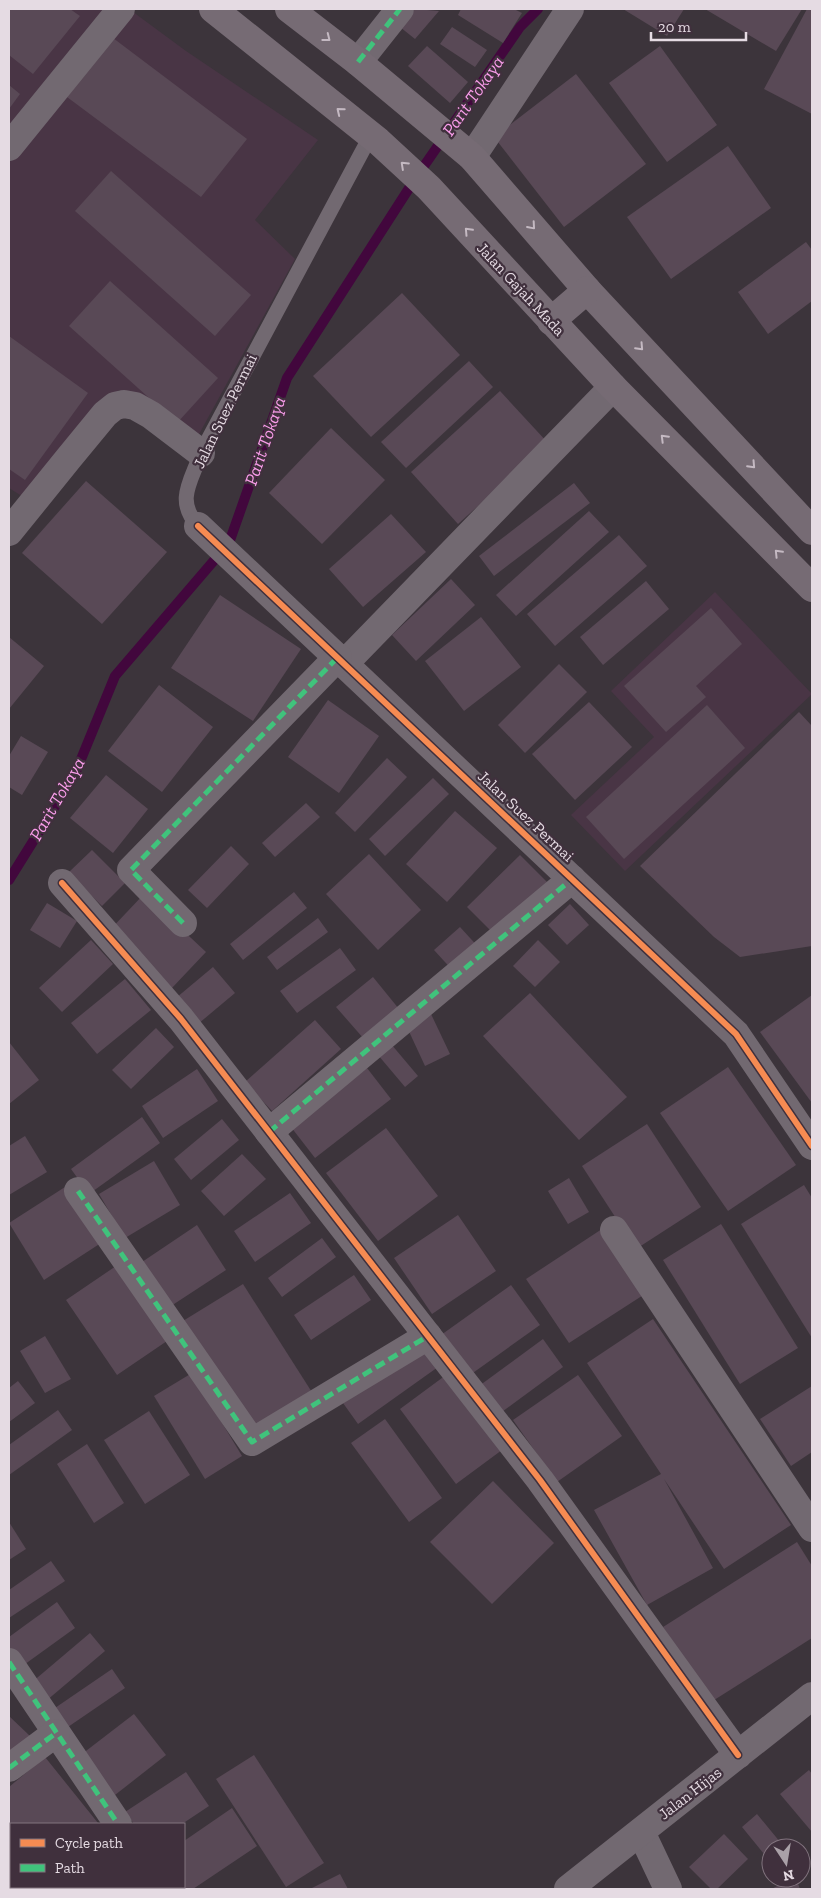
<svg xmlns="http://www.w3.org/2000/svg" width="821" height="1898" viewBox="0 0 821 1898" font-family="'Zilla Slab',serif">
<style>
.built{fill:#493545}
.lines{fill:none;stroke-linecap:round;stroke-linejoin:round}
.stream{stroke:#42073d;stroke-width:10}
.building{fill:#594956}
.lane{stroke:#726971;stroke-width:15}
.street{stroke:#726971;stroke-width:28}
.secondary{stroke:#766b74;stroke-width:28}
.quiet{stroke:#40c37c;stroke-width:5;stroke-dasharray:10 5;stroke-linecap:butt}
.cycleway-casing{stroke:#40303d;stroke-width:9}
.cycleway{stroke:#f68b52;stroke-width:6}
.oneway{stroke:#c4b9c2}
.labels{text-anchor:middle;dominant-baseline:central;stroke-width:4.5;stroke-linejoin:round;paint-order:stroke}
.street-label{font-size:16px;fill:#e5dbe3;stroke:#40303d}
.water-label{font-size:18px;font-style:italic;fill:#f99dea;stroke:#40303d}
</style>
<rect width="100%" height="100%" fill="#3c343b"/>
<g class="built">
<polygon points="9,9 129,9 186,51 318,140 255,220 295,259 198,436 119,390 25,498 9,488"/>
<polygon points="715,592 812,694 625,871 571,815 654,737 611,691"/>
</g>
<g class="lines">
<polyline class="stream" points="9,880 75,774 115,676 229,543 287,378 415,179 520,27 538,9"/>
</g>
<g class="building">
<polygon points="9,9 70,9 80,16 33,74 9,55"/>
<polygon points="415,9 439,11 415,39 400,27"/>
<polygon points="461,9 514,9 522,13 503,43 458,15"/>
<polygon points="623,9 684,9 667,36"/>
<polygon points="705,9 802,9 776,51"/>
<polygon points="807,9 812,9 812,114 764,89"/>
<polygon points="452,27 487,50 475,67 440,44"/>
<polygon points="113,38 247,139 201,197 67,97"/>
<polygon points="427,46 468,82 450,103 408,66"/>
<polygon points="660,46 717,125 667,162 609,83"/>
<polygon points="576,74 646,164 564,227 494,137"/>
<polygon points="9,85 20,94 9,109"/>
<polygon points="728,146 771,208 671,279 627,217"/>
<polygon points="111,171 251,295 215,336 75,211"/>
<polygon points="806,242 812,250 812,301 768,334 738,292"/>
<polygon points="110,281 218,378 177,423 69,326"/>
<polygon points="402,293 460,355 371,437 313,376"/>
<polygon points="9,336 88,393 25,480 9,469"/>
<polygon points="469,361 493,387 406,468 381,442"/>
<polygon points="500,391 548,443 458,524 411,472"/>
<polygon points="331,428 385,480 322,544 269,493"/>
<polygon points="86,481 167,552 102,624 22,553"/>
<polygon points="574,483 590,503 494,576 479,556"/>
<polygon points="589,511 609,532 516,616 496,595"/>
<polygon points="391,514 426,552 363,607 329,569"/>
<polygon points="619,535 647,566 555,646 527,614"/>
<polygon points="451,579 475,605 416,661 392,635"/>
<polygon points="646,581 669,609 603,665 580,637"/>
<polygon points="220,595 301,649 253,721 171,668"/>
<polygon points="711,608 742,644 696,686 706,697 666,732 624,686"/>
<polygon points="481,617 521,667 464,711 425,661"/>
<polygon points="9,637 44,666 9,709"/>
<polygon points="559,664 587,692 525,753 498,725"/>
<polygon points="159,685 213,727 162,792 108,751"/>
<polygon points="328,700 379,736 339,793 288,757"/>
<polygon points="589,702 632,747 575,800 532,754"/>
<polygon points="707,705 745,748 624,859 586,817"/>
<polygon points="799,712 812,726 812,946 740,957 714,937 640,866"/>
<polygon points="21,736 48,752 22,795 9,787 9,756"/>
<polygon points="387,758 407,777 355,832 335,813"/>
<polygon points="106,775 148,809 113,853 70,818"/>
<polygon points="433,778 449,794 385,856 369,839"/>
<polygon points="306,803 320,817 275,857 262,843"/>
<polygon points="455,811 497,848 447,902 406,864"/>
<polygon points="231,846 249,864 207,908 188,890"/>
<polygon points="92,850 125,883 102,906 68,873"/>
<polygon points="369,854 421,910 378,950 326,894"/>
<polygon points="520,855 550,885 497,937 467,907"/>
<polygon points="294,892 307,908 243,960 230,944"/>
<polygon points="144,894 206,952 171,989 109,931"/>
<polygon points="47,903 77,921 60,948 30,930"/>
<polygon points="570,904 589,925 567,945 548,925"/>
<polygon points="318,918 328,932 277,970 267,957"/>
<polygon points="460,927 481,950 455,973 434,950"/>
<polygon points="91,940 113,964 62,1012 39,988"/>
<polygon points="538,940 560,962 535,987 513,966"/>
<polygon points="340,948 356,970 297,1013 280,991"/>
<polygon points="213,967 235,993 198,1024 176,998"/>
<polygon points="373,977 399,1009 364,1039 336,1007"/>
<polygon points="125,979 151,1010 97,1054 71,1023"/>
<polygon points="530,993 627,1097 579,1140 483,1036"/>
<polygon points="812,995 812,1103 760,1032"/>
<polygon points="431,1014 450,1054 425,1066 406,1025"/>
<polygon points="315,1020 341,1049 272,1111 245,1082"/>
<polygon points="156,1028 174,1047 131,1089 112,1070"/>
<polygon points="9,1042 39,1080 9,1104"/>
<polygon points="391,1044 418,1076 405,1087 378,1055"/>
<polygon points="728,1067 796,1165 728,1211 660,1113"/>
<polygon points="367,1068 391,1099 315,1158 291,1127"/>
<polygon points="197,1069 218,1101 163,1138 142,1106"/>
<polygon points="142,1117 160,1143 89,1194 71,1169"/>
<polygon points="222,1119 239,1140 191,1180 174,1159"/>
<polygon points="647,1124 701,1207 636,1249 582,1166"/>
<polygon points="386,1128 438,1196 378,1241 326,1173"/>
<polygon points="25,1136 47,1172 9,1195 9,1146"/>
<polygon points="242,1154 266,1179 224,1216 201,1191"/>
<polygon points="154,1161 180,1205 125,1238 99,1194"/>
<polygon points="569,1178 589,1212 568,1224 548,1191"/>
<polygon points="804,1185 812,1198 812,1338 741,1224"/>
<polygon points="65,1187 101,1243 44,1280 9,1223"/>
<polygon points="290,1193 311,1223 255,1262 234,1231"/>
<polygon points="458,1215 496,1271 432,1314 394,1258"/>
<polygon points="721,1224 798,1348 740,1384 663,1260"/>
<polygon points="197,1225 226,1270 171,1306 142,1262"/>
<polygon points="605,1227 648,1292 569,1343 526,1279"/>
<polygon points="322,1238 336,1257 282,1297 268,1278"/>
<polygon points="116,1266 167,1341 117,1375 66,1300"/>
<polygon points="354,1275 371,1300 311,1340 294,1315"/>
<polygon points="243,1284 315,1397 250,1438 178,1324"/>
<polygon points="511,1285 540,1325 470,1375 441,1335"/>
<polygon points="653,1319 791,1525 724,1569 664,1479 713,1568 647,1605 594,1510 661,1474 587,1363"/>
<polygon points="45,1336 71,1379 45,1393 20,1351"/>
<polygon points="543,1339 563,1367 499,1414 479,1386"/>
<polygon points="422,1345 438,1367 358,1424 343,1403"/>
<polygon points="192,1373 242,1456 205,1479 154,1396"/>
<polygon points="446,1375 502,1450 456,1484 400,1409"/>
<polygon points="578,1375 622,1436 557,1482 513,1420"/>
<polygon points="18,1381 35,1403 9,1422 9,1388"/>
<polygon points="812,1386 812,1452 791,1466 760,1419"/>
<polygon points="58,1410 72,1430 9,1475 9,1445"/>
<polygon points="149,1411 190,1475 145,1504 104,1440"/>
<polygon points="385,1419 442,1498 409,1522 351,1443"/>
<polygon points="87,1444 124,1503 94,1523 57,1464"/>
<polygon points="493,1481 554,1543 492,1604 430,1542"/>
<polygon points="9,1522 26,1549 9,1560"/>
<polygon points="797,1542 812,1566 812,1638 711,1702 663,1627"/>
<polygon points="51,1561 65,1581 9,1618 9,1590"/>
<polygon points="57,1602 75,1628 21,1667 9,1650 9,1637"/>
<polygon points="90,1633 105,1651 46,1701 31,1683"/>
<polygon points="112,1669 125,1688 65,1729 52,1710"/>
<polygon points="134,1714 166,1755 115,1795 82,1754"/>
<polygon points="9,1716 30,1736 9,1758"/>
<polygon points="254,1755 324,1863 286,1887 216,1779"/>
<polygon points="45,1757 98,1823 11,1824 11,1887 20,1887 9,1889 9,1787"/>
<polygon points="809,1770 812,1774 812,1832 780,1794"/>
<polygon points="186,1772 209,1806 182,1824 134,1824 125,1812"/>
<polygon points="232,1808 257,1846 193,1889 175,1889 173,1887 184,1887 184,1841"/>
<polygon points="757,1814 785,1848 771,1848 769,1860 742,1827"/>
<polygon points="724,1834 748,1859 717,1889 711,1889 689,1867"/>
<polygon points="340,1874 348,1889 310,1889"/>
<polygon points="796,1878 800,1889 771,1889"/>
<polygon points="53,1887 130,1887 132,1889 54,1889"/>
</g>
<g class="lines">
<path class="lane" d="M198,526C175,500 191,482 201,453L371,135"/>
<g class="street">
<polyline points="358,62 400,9"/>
<polyline points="9,147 121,9"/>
<polyline points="472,157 570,9"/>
<polyline points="198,526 736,1034 812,1146"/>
<polyline points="9,532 68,459 105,414 115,406 124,404 135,406 151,415 201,453"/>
<polyline points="345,663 613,387"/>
<polyline points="62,883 181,1019 540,1480 738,1755"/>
<polyline points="183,923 131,870 338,657"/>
<polyline points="269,1132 572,879"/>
<polyline points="78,1191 252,1442 428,1336"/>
<polyline points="614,1230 812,1528"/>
<polyline points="9,1662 118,1824"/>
<polyline points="9,1768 56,1733"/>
<polyline points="641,1832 668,1889"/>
<polyline points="568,1889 812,1696"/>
</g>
<g class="secondary">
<polyline points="213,9 378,141 429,188 613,387 812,588"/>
<polyline points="289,9 358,62 472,157 587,290 812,531"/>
<polyline points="551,321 587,290"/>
</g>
<g class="quiet">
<polyline points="358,62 400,9"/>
<polyline points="183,923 131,870 338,657"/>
<polyline points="269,1132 572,879"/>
<polyline points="78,1191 252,1442 428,1336"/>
<polyline points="9,1662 118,1824"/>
<polyline points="9,1768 56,1733"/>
</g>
<g class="cycleway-casing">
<g id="cycleway">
<polyline points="198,526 736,1034 812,1146"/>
<polyline points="62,883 181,1019 540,1480 738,1755"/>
</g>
</g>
<use href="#cycleway" class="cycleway"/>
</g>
<defs><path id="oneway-chevron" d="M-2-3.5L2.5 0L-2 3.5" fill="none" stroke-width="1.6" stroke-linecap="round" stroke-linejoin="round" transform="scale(1.25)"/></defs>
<g class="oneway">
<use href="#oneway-chevron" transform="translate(327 38) rotate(38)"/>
<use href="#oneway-chevron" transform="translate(340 111) rotate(-141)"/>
<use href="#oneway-chevron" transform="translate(404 165) rotate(-137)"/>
<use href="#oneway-chevron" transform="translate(532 226) rotate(49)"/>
<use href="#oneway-chevron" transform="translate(468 231) rotate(-133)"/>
<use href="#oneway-chevron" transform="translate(640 347) rotate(47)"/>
<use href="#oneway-chevron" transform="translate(664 438) rotate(-135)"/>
<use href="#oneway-chevron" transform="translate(752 465) rotate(47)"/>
<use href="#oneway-chevron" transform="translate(778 553) rotate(-134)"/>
</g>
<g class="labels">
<g class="street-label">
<text transform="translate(521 289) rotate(47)">Jalan Gajah Mada</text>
<text transform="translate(225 411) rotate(-64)">Jalan Suez Permai</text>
<text transform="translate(526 816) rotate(43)">Jalan Suez Permai</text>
<text transform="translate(690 1793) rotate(-38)">Jalan Hijas</text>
</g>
<g class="water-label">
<text transform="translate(473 96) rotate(-55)">Parit Tokaya</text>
<text transform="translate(265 441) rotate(-71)">Parit Tokaya</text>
<text transform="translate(57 799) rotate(-60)">Parit Tokaya</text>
</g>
</g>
<rect width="821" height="1898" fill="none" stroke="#e5dbe3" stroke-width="20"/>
<rect x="10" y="1823" width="175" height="65" fill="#40303d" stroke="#82747f"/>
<rect x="20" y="1839" width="25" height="8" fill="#f68b52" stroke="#82747f"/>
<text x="55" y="1848" font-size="15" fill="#e5dbe3">Cycle path</text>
<rect x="20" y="1864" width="25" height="8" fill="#40c37c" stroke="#82747f"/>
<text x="55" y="1873" font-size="15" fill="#e5dbe3">Path</text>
<g transform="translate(786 1863) rotate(168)"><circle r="24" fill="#40303d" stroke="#82747f"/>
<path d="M0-4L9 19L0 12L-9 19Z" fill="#aaa1a8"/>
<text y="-8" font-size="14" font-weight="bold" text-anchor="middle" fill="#e5dbe3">N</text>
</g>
<path d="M651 32v8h95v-8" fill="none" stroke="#e5dbe3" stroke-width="2.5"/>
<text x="658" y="32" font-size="15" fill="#e5dbe3" stroke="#40303d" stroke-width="4" paint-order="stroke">20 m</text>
</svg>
